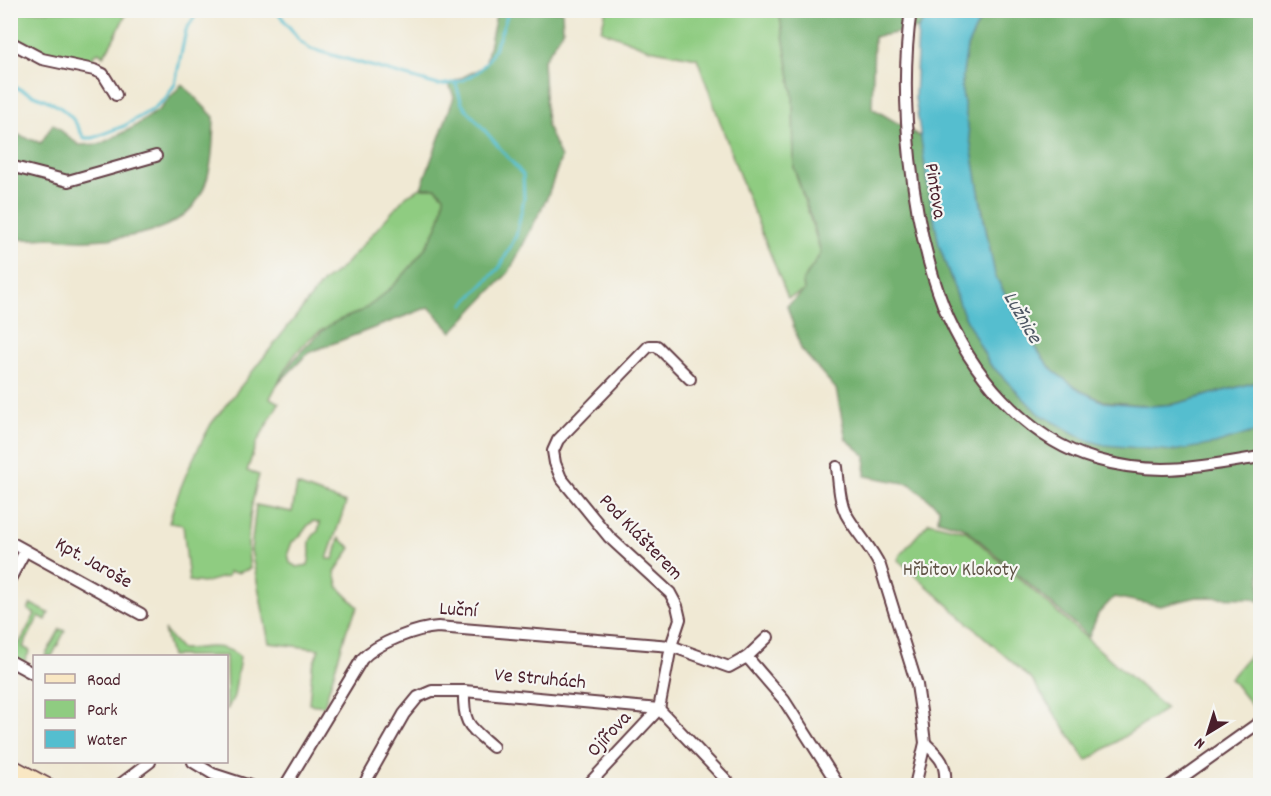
<svg xmlns="http://www.w3.org/2000/svg" width="1271" height="796" viewBox="0 0 1271 796" font-family="Dekko,sans-serif">
<style>
.green{fill:#8fcc81;stroke:#6c7656;stroke-width:1.5;fill-rule:evenodd}
.forest{fill:#73b06f;stroke:#5e684d;stroke-width:1.5}
.water{fill:#54becf;stroke:#4f6e7d;stroke-width:1.5}
.lines{fill:none;stroke-linecap:round;stroke-linejoin:round}
.stream{stroke:#54becf;stroke-width:3}
.street-casing{stroke:#633d44;stroke-width:14}
.secondary-casing{stroke:#633d44;stroke-width:18}
.street{stroke:#fff;stroke-width:10}
.secondary{stroke:#f9e7c3;stroke-width:15}
.labels{text-anchor:middle;dominant-baseline:central;stroke-width:4.5;stroke-linejoin:round;paint-order:stroke}
.street-label{font-size:20px;fill:#4a1f2b;stroke:#f6f6f2}
.park-label{font-size:20px;fill:#5f5345;stroke:#f6f6f2}
.water-label{font-size:21px;font-style:italic;fill:#4e5764;stroke:#f6f6f2}
</style>
<rect width="100%" height="100%" fill="#f6f6f2"/>
<filter id="ink" filterUnits="userSpaceOnUse"><feTurbulence type="fractalNoise" baseFrequency=".0167" numOctaves="2"/><feDisplacementMap in="SourceGraphic" scale="12" xChannelSelector="R" yChannelSelector="G"/><feConvolveMatrix kernelMatrix="1 2 1 2 8 2 1 2 1" color-interpolation-filters="sRGB"/></filter>
<filter id="wash" filterUnits="userSpaceOnUse"><feTurbulence type="fractalNoise" baseFrequency=".008" numOctaves="4" result="noise"/><feDisplacementMap in="SourceGraphic" scale="24" xChannelSelector="R" yChannelSelector="G"/><feGaussianBlur stdDeviation="1.35" result="paint"/><feColorMatrix in="noise" values="0 0 0 0 0 0 0 0 0 0 0 0 0 0 0 0 0 1.4 0 .05"/><feComposite in="paint" operator="in"/></filter>
<g filter="url(#wash)">
<rect width="100%" height="100%" fill="#f0e9d4"/>
<g class="green">
<path d="M11,11H128C119,26 114,42 103,56L99,52L93,55L94,61H66L45,54L11,35Z"/>
<polygon points="606,11 779,11 793,96 794,168 821,253 803,281 804,291 788,298 744,188 697,58 649,49 601,30"/>
<path d="M421,188H436L444,196C443,206 442,217 437,227C424,256 385,300 356,314C339,322 322,327 308,340C291,355 281,378 270,398L279,403L256,444L247,471L259,475C250,506 245,537 250,569L237,573L229,572L228,576L203,583L189,581L183,525L169,523C178,488 194,455 211,424L323,282L343,267L407,195Z"/>
<path d="M297,485L346,503L327,559H334L339,538L351,548L335,572L339,588L358,607L347,629L324,706L309,704L312,668L319,649L269,643L251,550L256,505L292,512ZM314,521L320,523L318,531C303,543 314,549 308,565L297,567L290,563L288,553L292,542C306,535 303,526 314,521Z"/>
<polygon points="929,522 966,531 1166,709 1087,761 1032,680 898,560 900,555"/>
<polygon points="31,604 49,613 46,620 39,616 23,647 30,651 23,664 11,657 12,641 19,644 35,614 28,610"/>
<polygon points="60,629 65,631 52,656 45,656"/>
<path d="M164,630L181,649C204,649 222,641 240,657L234,696L227,710L226,656H171Z"/>
<polygon points="1260,643 1260,714 1259,715 1230,678"/>
</g>
<g class="forest">
<path d="M497,11H562L563,31L543,61L547,126L561,158L547,198L509,272L452,332L429,307L308,353L278,384C290,362 309,341 330,325C339,318 353,316 363,310C390,293 424,256 437,227C442,217 443,207 444,196L436,188H421L454,97L449,84L485,66Z"/>
<polygon points="779,11 931,11 918,29 874,37 872,108 921,137 928,187 939,245 963,313 989,363 1038,413 1249,434 1260,430 1260,602 1252,598 1197,597 1160,606 1114,597 1098,614 1089,637 965,528 938,520 939,508 910,484 865,476 866,456 846,439 836,389 801,349 787,306 804,291 803,281 821,253 815,230 794,168 793,96"/>
<polygon points="987,11 1260,11 1260,381 1175,404 1151,406 1104,401 1081,391 1053,371 1040,354 1019,321 995,275 971,150 961,86 967,47 979,22"/>
<path d="M182,84L214,117C213,147 213,181 194,205C172,233 121,239 88,240C76,241 64,239 52,238C37,238 24,241 11,238L10,132L41,143L53,124L79,145L100,144L132,128L160,109Z"/>
</g>
<polygon class="water" points="931,11 987,11 979,22 967,47 961,86 983,215 995,275 1019,321 1040,354 1053,371 1081,391 1104,402 1151,406 1175,404 1260,381 1260,430 1215,444 1173,451 1104,445 1084,439 1038,413 989,363 963,313 939,245 928,187 915,98 918,29"/>
<g class="lines">
<g class="stream">
<path d="M276,10L301,42L311,49L438,85C488,82 494,52 509,10"/>
<polyline points="336,10 412,13"/>
<polyline points="418,14 428,10"/>
<path d="M10,84C30,96 55,99 71,117C76,122 80,131 84,138H93L124,126L153,109L165,99L175,84L186,30L199,10"/>
<polyline points="456,84 462,104 523,175 524,199 516,236 500,267 464,304"/>
</g>
</g>
</g>
<g filter="url(#ink)">
<g class="lines">
<g class="street-casing">
<g id="street">
<path d="M911,10C898,98 911,222 943,305C969,371 1025,439 1095,459C1156,477 1200,467 1260,457"/>
<polyline points="10,42 42,59 94,70 103,74 116,95"/>
<polyline points="10,166 68,181 156,156"/>
<path d="M837,467C839,483 839,500 846,514C856,532 871,547 880,566L917,685L922,718L925,743L915,786"/>
<polyline points="10,542 141,614"/>
<polyline points="10,579 25,551"/>
<polyline points="747,657 768,637"/>
<polyline points="10,661 34,674"/>
<path d="M464,691C463,725 469,726 493,747"/>
<polyline points="659,709 671,646 680,619 677,606 670,593 609,537 561,478 555,463 553,451 558,440 649,346 657,346 690,379"/>
<path d="M925,743C940,757 947,763 945,786"/>
<polyline points="193,762 213,774 250,786"/>
<polyline points="118,786 150,762"/>
<path d="M285,786L362,659C377,643 417,628 438,627L671,646L729,667L747,657L784,700L839,786"/>
<polyline points="363,786 404,714 418,697 432,691 464,691 659,709 732,786"/>
<polyline points="587,786 659,709"/>
<polyline points="1170,786 1260,722"/>
</g>
</g>
<g class="secondary-casing">
<polyline id="secondary" points="10,766 47,786"/>
</g>
<use href="#street" class="street"/>
<use href="#secondary" class="secondary"/>
</g>
</g>
<g class="labels">
<g class="street-label">
<text transform="translate(934 191) rotate(81)">Pintova</text>
<text transform="translate(640 538) rotate(46)">Pod Klášterem</text>
<text transform="translate(93 564) rotate(29)">Kpt. Jaroše</text>
<text transform="translate(458 611) rotate(4)">Luční</text>
<text transform="translate(540 680) rotate(5)">Ve Struhách</text>
<text transform="translate(610 735) rotate(-47)">Ojířova</text>
</g>
<g class="park-label">
<text x="960" y="571">Hřbitov Klokoty</text>
</g>
<g class="water-label">
<text transform="translate(1021 318) rotate(60)">Lužnice</text>
</g>
</g>
<rect width="1271" height="796" fill="none" stroke="#f6f6f2" stroke-width="36"/>
<rect x="33" y="655" width="195" height="108" fill="#f6f6f2" stroke="#b1a0a2" stroke-width="1.5"/>
<rect x="45" y="674" width="30" height="9" fill="#f9e7c3" stroke="#b1a0a2" stroke-width="1.5"/>
<text x="87" y="685" font-size="18" fill="#4a1f2b">Road</text>
<rect x="45" y="700" width="30" height="18" fill="#8fcc81" stroke="#b1a0a2" stroke-width="1.5"/>
<text x="87" y="715" font-size="18" fill="#4a1f2b">Park</text>
<rect x="45" y="730" width="30" height="18" fill="#54becf" stroke="#b1a0a2" stroke-width="1.5"/>
<text x="87" y="745" font-size="18" fill="#4a1f2b">Water</text>
<g transform="translate(1208 733) rotate(218)" stroke="#f6f6f2" stroke-width="4.5" paint-order="stroke">
<path d="M0-4.5L10 22L0 15L-10 22Z" fill="#4a1f2b"/>
<text y="-9" font-size="16" font-weight="bold" text-anchor="middle" fill="#4a1f2b">N</text>
</g>
</svg>
